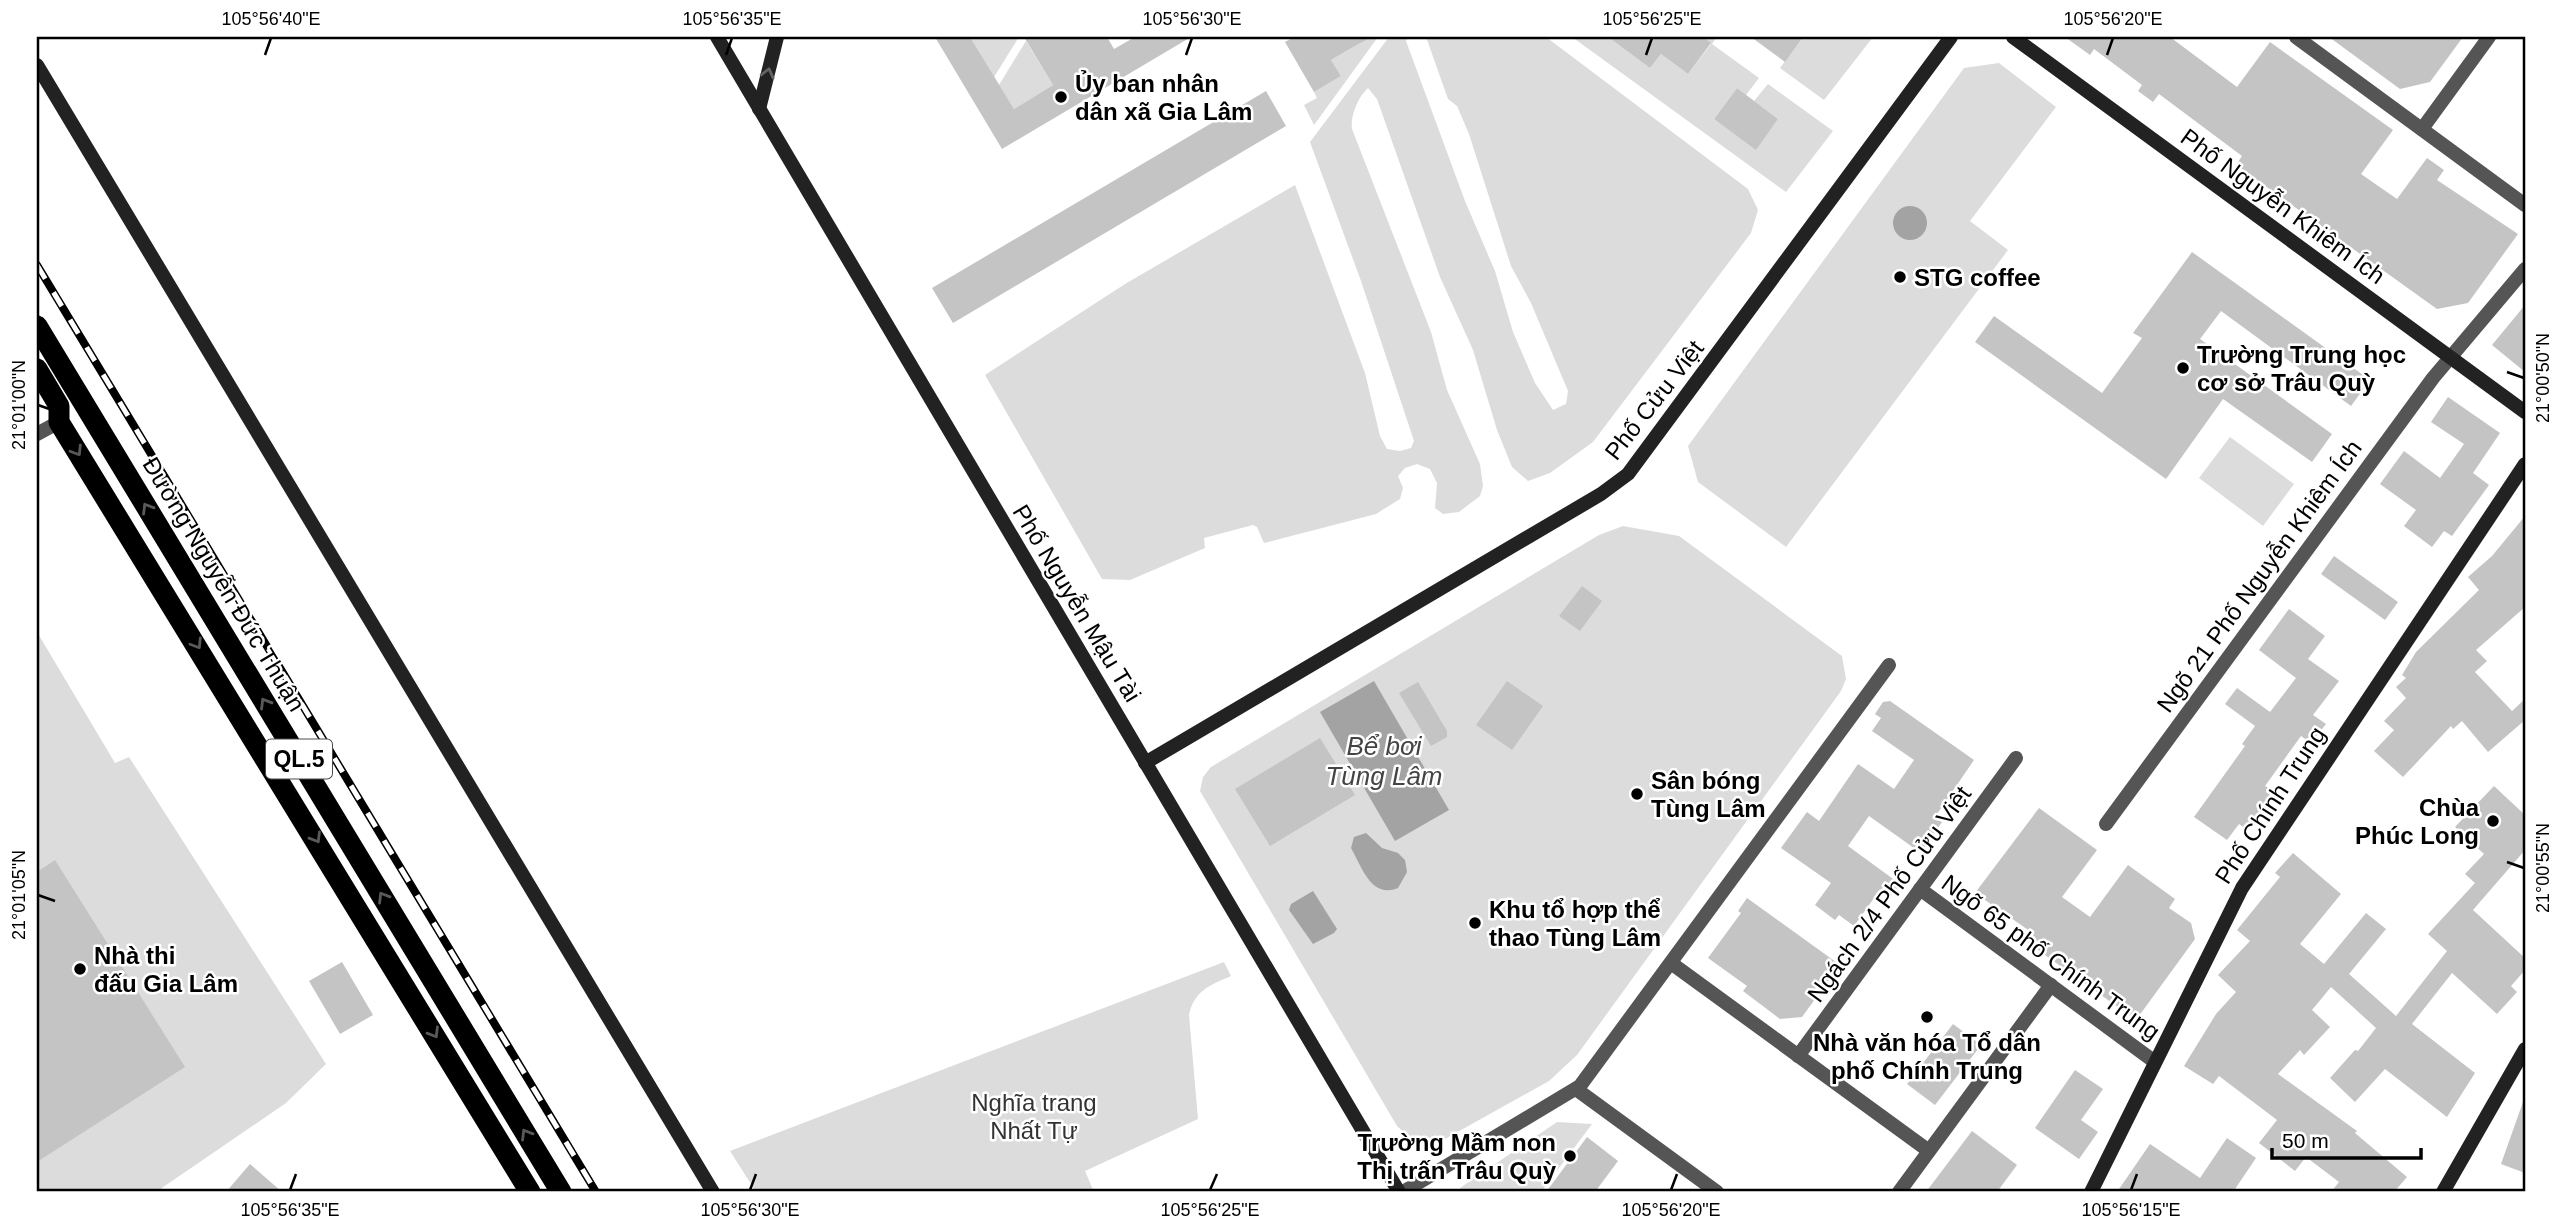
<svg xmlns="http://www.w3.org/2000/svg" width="2562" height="1229" viewBox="0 0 2562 1229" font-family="Helvetica,sans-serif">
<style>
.green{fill:#dcdcdc}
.water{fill:#a3a3a3}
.building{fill:#c4c4c4}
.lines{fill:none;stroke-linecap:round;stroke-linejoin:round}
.street{stroke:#555;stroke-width:14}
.secondary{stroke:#222;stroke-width:14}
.highway{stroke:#000;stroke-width:21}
.rail-casing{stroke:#000;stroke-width:8}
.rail{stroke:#fff;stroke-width:5;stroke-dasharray:16;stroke-linecap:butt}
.oneway{stroke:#646464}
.oneway2{stroke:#595959}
.ticks{fill:none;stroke:#000;stroke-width:2.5}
.poi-dot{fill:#000;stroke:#fff;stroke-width:2.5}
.labels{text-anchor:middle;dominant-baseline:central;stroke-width:5;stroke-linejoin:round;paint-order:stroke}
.shield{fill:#fff;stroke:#4c4c4c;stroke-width:2}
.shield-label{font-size:23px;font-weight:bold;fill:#000}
.poi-label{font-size:24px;font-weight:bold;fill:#000;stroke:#fff;text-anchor:start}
.street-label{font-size:24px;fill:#000;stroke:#fff}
.park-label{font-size:24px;fill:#333;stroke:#fff}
.water-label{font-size:26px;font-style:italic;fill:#444;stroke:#fff}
.neatline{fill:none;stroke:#000;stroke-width:2.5}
.ticks-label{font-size:18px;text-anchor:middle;fill:#000}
</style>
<rect width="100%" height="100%" fill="#fff"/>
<g class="green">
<polygon points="970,37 1019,37 994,77"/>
<polygon points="1358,37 1378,37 1314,125 1304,105 1317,98 1314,92 1341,76 1331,60 1361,43"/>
<path d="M1389,37H1409L1406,41L1465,201L1495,271L1513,332L1535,383L1553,410L1566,404L1568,391L1531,303L1511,266L1469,134L1457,106L1448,99L1426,37H1546L1748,189L1758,210L1751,233L1593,442L1550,473L1528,481L1512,467L1497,430L1473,350L1440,277L1377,99L1368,88C1358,97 1350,116 1352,129L1431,332L1447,390L1480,464L1483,486L1480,496L1459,512L1443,514L1435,508L1437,483L1430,469L1417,464L1405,468L1398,476L1403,488L1400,499L1376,514L1264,543L1257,527L1253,525L1204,538L1205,548L1130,580L1102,579L985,375L1125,284L1295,185L1365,373L1380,436L1387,449L1400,451L1411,448L1414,441L1361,281L1310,142Z"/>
<polygon points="1572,37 1608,37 1650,68 1661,54 1688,74 1711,44 1703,37 1717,37 1712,44 1759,78 1746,95 1737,88 1714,119 1756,149 1778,119 1754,101 1768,84 1833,131 1786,192"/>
<polygon points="1803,37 1873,37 1824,100 1780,68"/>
<polygon points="1026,41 1053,85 1014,109 999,85"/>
<polygon points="1999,63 2056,107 1970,221 2008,250 1786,547 1698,482 1688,446 1964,68"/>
<polygon points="2230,437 2294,484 2263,526 2199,478"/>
<path d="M1623,526L1679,536L1842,656L1846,679L1841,691L1577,1055L1549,1081L1445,1139C1423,1144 1413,1142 1397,1126L1200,791L1203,777L1211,767L1599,535Z"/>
<polygon points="37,632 115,763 129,757 326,1064 286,1103 156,1192 37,1192"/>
<path d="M1224,962L1231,976C1210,985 1194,991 1189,1015L1198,1119L1085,1171L1094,1192H756L730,1151Z"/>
<polygon points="1557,1122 1592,1124 1541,1192 1459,1192 1460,1188"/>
</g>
<g class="water">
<circle cx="1910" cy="223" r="17"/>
<polygon points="1374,681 1449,810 1395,841 1320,712"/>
<path d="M1366,833L1382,848L1398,853L1405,860L1407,872L1398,888C1371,899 1362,867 1351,848L1354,837Z"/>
<polygon points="1313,891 1337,929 1334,933 1313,944 1289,910 1291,904"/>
</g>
<g class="building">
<polygon points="935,37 970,37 1014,109 1053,85 1024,37 1107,37 1114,49 1135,37 1191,37 1002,149"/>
<polygon points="1294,37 1371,37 1331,60 1341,76 1314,92 1285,42"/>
<polygon points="1608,37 1703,37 1711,43 1688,74 1661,54 1650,68"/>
<polygon points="1751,37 1803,37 1785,62"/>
<polygon points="2065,37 2170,37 2237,87 2270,42 2393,130 2361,174 2397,199 2427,158 2444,170 2437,180 2518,234 2468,303 2437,309 2236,165 2242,156 2159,94 2153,102 2138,91 2142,85 2094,49 2090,55"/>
<polygon points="2329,37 2463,37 2430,82 2400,89"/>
<polygon points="1737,88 1778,119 1756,150 1714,119"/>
<polygon points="1266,91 1286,126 953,323 932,288"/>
<polygon points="2192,252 2370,380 2351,406 2221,311 2200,339 2332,434 2312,462 2223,399 2166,479 1975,342 1994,316 2102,393 2142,338 2133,333"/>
<polygon points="2525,305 2525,372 2492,345"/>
<polygon points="2448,397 2500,433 2473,473 2489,485 2452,536 2444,531 2432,547 2404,526 2416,510 2380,484 2404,451 2440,478 2464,444 2431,422"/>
<polygon points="2525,516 2525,607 2476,650 2487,661 2475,672 2512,711 2525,699 2525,720 2488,752 2462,721 2453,729 2451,726 2403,777 2374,751 2394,730 2384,721 2406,698 2396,687 2406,678 2402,675 2416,652 2479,590 2468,577 2492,556"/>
<polygon points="2334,556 2398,602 2385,620 2321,574"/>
<polygon points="1582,586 1602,601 1580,631 1559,616"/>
<polygon points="2289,609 2325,636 2308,659 2339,681 2313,715 2326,724 2311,743 2301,736 2265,786 2275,792 2247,830 2239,824 2227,840 2194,817 2245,746 2242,744 2255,726 2225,704 2237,688 2270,712 2296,678 2259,650"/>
<polygon points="1507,681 1543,706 1512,750 1476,725"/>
<polygon points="1418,682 1447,731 1447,737 1431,746 1399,693"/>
<polygon points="1890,701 1974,760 1935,817 1942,822 1921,853 1869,816 1848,846 1900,884 1889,899 1879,891 1854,926 1839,915 1835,920 1815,905 1831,883 1781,848 1807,812 1819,821 1858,764 1894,789 1914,760 1872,731 1881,718 1875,714 1883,702"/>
<polygon points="1320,738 1355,795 1270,846 1235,789"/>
<polygon points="2494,786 2525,815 2525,850 2473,910 2525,958 2525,970 2511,986 2517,992 2497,1014 2452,973 2412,1024 2475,1073 2447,1117 2385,1069 2355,1102 2330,1078 2355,1050 2358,1051 2376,1028 2331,987 2312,1010 2330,1027 2304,1055 2300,1050 2278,1074 2357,1131 2355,1133 2407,1177 2394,1192 2331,1192 2339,1182 2306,1157 2295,1171 2259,1143 2277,1120 2219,1076 2213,1084 2184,1066 2216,1014 2236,992 2218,975 2250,941 2237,930 2280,877 2275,873 2293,853 2341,894 2300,944 2324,964 2366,913 2386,929 2349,974 2396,1016 2447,951 2428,934 2475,883 2465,874 2484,854 2455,827"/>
<polygon points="2039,808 2097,850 2062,897 2090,917 2128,865 2175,899 2169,908 2191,923 2195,939 2136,1020 2028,943 2034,934 1975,893"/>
<polygon points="55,860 185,1067 37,1162 37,872"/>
<polygon points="1747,898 1840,965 1802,1017 1780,1019 1743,991 1747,986 1708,958 1741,913 1738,911"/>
<polygon points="342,962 373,1015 340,1034 309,981"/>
<polygon points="1953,1024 1981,1045 1935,1105 1907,1084"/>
<polygon points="2075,1070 2103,1089 2081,1120 2098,1132 2079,1159 2035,1128"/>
<polygon points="2523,1102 2525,1103 2525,1173 2501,1164"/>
<polygon points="1972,1131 2017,1165 1997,1192 1926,1192"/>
<polygon points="1587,1137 1618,1161 1595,1192 1546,1192"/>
<polygon points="2227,1138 2256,1158 2233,1192 2117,1192 2150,1144 2200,1178"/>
<polygon points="250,1164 282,1192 226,1192"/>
</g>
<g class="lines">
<g class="street">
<polyline points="2296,37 2525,205"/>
<polyline points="2422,129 2489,37"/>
<polyline points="37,434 59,422"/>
<polyline points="2106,824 2433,378 2525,269"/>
<polyline points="1920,889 2155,1062"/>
<polyline points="1671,963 1929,1151"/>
<polyline points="1798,1056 2016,758"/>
<polyline points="1576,1089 1717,1192"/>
<polyline points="1403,1192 1580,1086 1889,665"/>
<polyline points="1899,1192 2051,985"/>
</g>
<g class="secondary">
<polyline points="717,37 1399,1192"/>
<polyline points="2013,37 2525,412"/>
<polyline points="37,65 713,1192"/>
<polyline points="759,109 777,37"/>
<polyline points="1145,763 1601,494 1628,474 1951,37"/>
<polyline points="2091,1192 2242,888 2525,464"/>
<polyline points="2443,1192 2525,1049"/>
</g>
<g class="highway">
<polyline points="37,326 561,1192"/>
<polyline points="37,369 59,406 59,422 530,1192"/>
</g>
<g class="rail-casing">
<polyline id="rail" points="37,265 596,1192"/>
</g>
<use href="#rail" class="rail"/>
</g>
<defs><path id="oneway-chevron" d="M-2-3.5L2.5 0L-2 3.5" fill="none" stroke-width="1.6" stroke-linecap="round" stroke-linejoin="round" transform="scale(1.75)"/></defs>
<use class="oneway" href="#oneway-chevron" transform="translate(768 73) rotate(-76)"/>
<g class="oneway2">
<use href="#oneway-chevron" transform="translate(77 451) rotate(58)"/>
<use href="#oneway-chevron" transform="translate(147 508) rotate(-121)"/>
<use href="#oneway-chevron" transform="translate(197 644) rotate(58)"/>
<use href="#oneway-chevron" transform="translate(265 703) rotate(-121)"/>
<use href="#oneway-chevron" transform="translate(316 838) rotate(59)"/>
<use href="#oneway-chevron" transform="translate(383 897) rotate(-121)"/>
<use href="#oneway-chevron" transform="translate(434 1033) rotate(59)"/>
<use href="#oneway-chevron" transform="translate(526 1134) rotate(-121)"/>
</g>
<path class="ticks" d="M265,55L271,38M726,55L732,38M1186,55L1192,38M1646,55L1652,38M2107,55L2113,38M2507,372L2524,378M38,405L55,411M2507,862L2524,868M38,895L55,901M290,1190L296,1174M750,1190L756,1174M1210,1190L1217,1174M1671,1190L1677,1174M2131,1190L2137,1174"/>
<g class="poi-dot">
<circle cx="1061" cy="97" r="7"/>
<circle cx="1900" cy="277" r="7"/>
<circle cx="2183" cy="368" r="7"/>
<circle cx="1637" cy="794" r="7"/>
<circle cx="2493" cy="821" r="7"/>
<circle cx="1475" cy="923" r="7"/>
<circle cx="80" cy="969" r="7"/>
<circle cx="1927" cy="1017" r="7"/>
<circle cx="1570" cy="1156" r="7"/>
</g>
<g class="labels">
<rect class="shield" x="266" y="739.5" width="66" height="39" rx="5"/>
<g class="shield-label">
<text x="299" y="759">QL.5</text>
</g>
<g class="poi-label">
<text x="1075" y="83">Ủy ban nhân<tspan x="1075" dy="28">dân xã Gia Lâm</tspan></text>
<text x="1914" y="277">STG coffee</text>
<text x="2197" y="354">Trường Trung học<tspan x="2197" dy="28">cơ sở Trâu Quỳ</tspan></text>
<text x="1651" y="780">Sân bóng<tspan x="1651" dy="28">Tùng Lâm</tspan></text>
<text x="2479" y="807" text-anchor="end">Chùa<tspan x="2479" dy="28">Phúc Long</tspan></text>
<text x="1489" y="909">Khu tổ hợp thể<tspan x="1489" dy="28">thao Tùng Lâm</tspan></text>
<text x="94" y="955">Nhà thi<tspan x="94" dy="28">đấu Gia Lâm</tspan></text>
<text x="1927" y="1042" text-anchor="middle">Nhà văn hóa Tổ dân<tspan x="1927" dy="28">phố Chính Trung</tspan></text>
<text x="1556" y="1142" text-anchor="end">Trường Mầm non<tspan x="1556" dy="28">Thị trấn Trâu Quỳ</tspan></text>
</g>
<g class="street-label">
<text transform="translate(2283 206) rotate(36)">Phố Nguyễn Khiêm Ích</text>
<text transform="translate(1654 400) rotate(-52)">Phố Cửu Việt</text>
<text transform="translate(2259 576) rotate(-54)">Ngõ 21 Phố Nguyễn Khiêm Ích</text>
<text transform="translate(224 584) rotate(59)">Đường Nguyễn Đức Thuận</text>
<text transform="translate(1077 603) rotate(59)">Phố Nguyễn Mậu Tài</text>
<text transform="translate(2270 805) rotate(-57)">Phố Chính Trung</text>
<text transform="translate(1889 894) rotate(-54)">Ngách 2/4 Phố Cửu Việt</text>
<text transform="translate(2051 957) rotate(36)">Ngõ 65 phố Chính Trung</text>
</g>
<g class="park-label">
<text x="1034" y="1102">Nghĩa trang<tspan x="1034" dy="28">Nhất Tự</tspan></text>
</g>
<g class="water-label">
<text x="1384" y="746">Bể bơi<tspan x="1384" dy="30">Tùng Lâm</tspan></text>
</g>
</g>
<rect width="2562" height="1229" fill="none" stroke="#ffffff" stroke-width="77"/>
<path d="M2272 1148v10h149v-10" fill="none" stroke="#000000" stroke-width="3.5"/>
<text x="2282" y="1148" font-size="21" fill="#000000" stroke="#ffffff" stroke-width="5" paint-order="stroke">50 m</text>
<rect x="38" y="38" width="2486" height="1152" class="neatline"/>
<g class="ticks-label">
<text x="271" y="25">105°56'40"E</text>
<text x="732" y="25">105°56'35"E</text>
<text x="1192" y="25">105°56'30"E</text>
<text x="1652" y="25">105°56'25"E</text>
<text x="2113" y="25">105°56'20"E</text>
<text transform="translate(2543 378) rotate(-90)" y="6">21°00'50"N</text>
<text transform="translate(19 405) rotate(-90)" y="6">21°01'00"N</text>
<text transform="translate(2543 868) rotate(-90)" y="6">21°00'55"N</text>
<text transform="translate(19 895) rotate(-90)" y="6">21°01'05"N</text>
<text x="290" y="1216">105°56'35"E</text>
<text x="750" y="1216">105°56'30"E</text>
<text x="1210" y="1216">105°56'25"E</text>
<text x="1671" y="1216">105°56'20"E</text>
<text x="2131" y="1216">105°56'15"E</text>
</g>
</svg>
